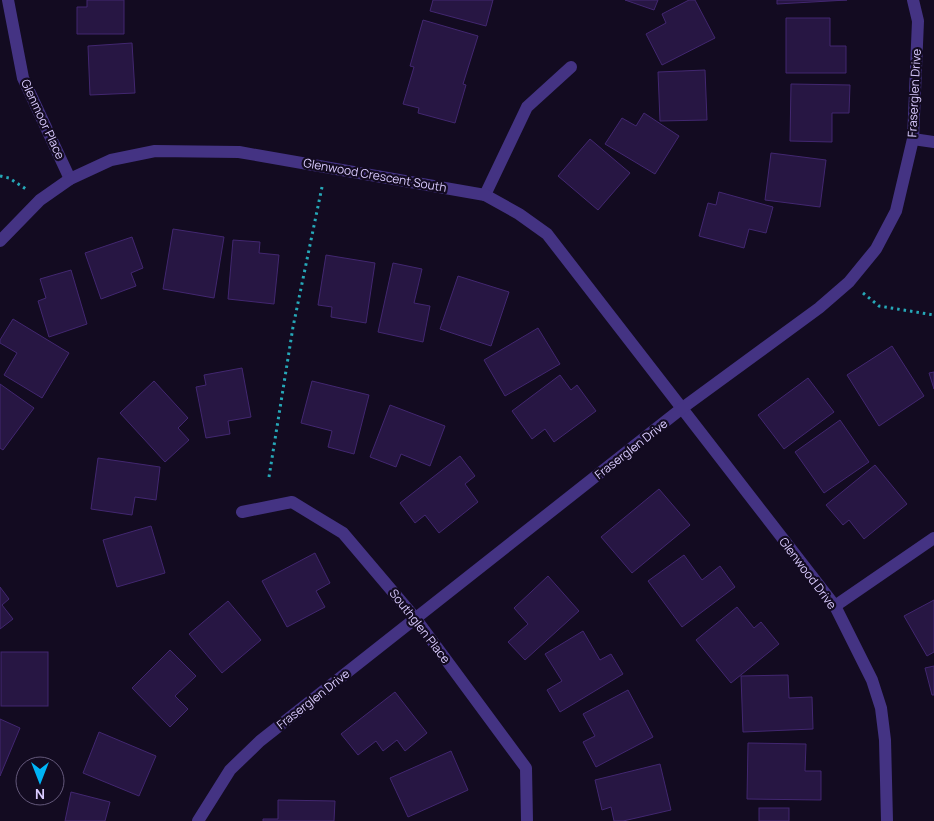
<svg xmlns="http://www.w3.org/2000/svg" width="934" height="821" viewBox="0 0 934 821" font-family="Manrope,sans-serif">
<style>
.building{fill:#271643;stroke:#422770}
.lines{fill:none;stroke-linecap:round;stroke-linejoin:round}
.path{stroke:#26a8b8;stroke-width:3;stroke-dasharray:2.5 4;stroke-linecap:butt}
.minor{stroke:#443383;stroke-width:12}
.labels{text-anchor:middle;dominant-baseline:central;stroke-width:4.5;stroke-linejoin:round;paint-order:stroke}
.street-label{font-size:12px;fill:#dacbff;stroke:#130b21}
</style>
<rect width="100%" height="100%" fill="#130b21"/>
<g class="building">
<polygon points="87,0 124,0 124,34 77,34 77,7 87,7"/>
<polygon points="433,0 493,0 486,26 430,11"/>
<polygon points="625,0 658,0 654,10"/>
<polygon points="689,0 695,0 715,38 662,65 646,34 666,23 662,14"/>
<polygon points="777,0 847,0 777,4"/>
<polygon points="786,18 830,18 830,46 846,46 846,73 786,73"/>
<polygon points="423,20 478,36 463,84 466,85 455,123 418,113 419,108 403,104 414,67 410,66"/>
<polygon points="132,43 135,93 90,95 88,46"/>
<polygon points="705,70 707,120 660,121 658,72"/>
<polygon points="791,84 850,85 849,113 832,113 832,142 790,141"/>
<polygon points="644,113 679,136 655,174 605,144 622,118 636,126"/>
<polygon points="590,139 630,173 598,210 558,176"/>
<polygon points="771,153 826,160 820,207 765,200"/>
<polygon points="719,192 773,207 766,233 749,229 744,248 699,236 708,203 716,205"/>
<polygon points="173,229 224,237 214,298 163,289"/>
<polygon points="132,237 143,268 131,273 136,286 101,299 85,253"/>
<polygon points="233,240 260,242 259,253 279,255 274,304 228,299"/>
<polygon points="326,255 375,263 366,323 331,317 332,307 318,305"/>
<polygon points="393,263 422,269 414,303 430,306 423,342 378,332"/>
<polygon points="71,270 87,324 49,337 38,301 46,298 40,279"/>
<polygon points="458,276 509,292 491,346 440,329"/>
<polygon points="13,319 69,353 42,398 4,375 17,353 0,343 0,340"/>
<polygon points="538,328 560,364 505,396 484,360"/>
<polygon points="892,346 924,396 879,426 847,375"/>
<polygon points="242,368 251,417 228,421 230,434 206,438 196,387 206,385 204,375"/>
<polygon points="934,372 934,389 929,373"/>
<polygon points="560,375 571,390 577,385 596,411 554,442 545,429 532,439 512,411"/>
<polygon points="808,378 834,412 784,449 758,415"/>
<polygon points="154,381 188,418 178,428 189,440 165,462 120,413"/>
<polygon points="312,381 369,395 354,454 328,447 332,431 301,423"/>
<polygon points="0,384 34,408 3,450 0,448"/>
<polygon points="390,405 445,426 430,466 401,454 396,467 370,457"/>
<polygon points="840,420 869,462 824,493 795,452"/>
<polygon points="460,456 475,476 465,484 478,502 439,533 425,515 415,523 400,503"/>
<polygon points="98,458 160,467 156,500 135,497 132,515 91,509"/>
<polygon points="875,465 907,504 864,539 849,520 843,525 826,505"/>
<polygon points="659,489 690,525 632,573 601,537"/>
<polygon points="151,526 165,573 117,587 103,540"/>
<polygon points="315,553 330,583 316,591 325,607 287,627 262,581"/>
<polygon points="684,555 702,580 720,566 735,587 682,627 648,581"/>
<polygon points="548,576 579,611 525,660 508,642 528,624 514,608"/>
<polygon points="0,587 9,599 2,605 13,619 0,629"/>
<polygon points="934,600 934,652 927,656 904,616"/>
<polygon points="228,601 261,640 222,673 189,634"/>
<polygon points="737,607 754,628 761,622 779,644 731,683 696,640"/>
<polygon points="583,631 600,660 611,654 623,674 560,712 547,690 562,681 545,654"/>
<polygon points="170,650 196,676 175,696 188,709 170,727 132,688"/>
<rect x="1" y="652" width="47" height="54"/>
<polygon points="934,666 934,695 932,695 925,668"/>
<polygon points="788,675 789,698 812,697 813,729 743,732 741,676"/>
<polygon points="628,690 653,737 596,767 583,742 595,736 583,714"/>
<polygon points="395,692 427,733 405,751 397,740 383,751 376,741 358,755 341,734"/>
<polygon points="0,719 20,728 0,776"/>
<polygon points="99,732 156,756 139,796 83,773"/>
<polygon points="748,743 806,744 805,771 821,771 821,800 747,799"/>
<polygon points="451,751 468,790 408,817 390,778"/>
<polygon points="660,764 671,810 623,821 614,821 611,807 602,810 595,780"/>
<polygon points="71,792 110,802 105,821 65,821"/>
<polygon points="278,800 335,801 334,821 263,821 263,819 278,819"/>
<rect x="759" y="808" width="30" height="13"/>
</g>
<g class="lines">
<g class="path">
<polyline points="0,176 9,178 26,189"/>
<polyline points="863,293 879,306 934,315"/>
<polyline points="269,477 293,327 322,187"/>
</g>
<g class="minor">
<polyline points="8,0 23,78 70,179"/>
<polyline points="913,139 934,142"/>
<polyline points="485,195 527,107 571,67"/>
<polyline points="0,241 40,200 70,179 111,160 155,151 239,152 485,195 519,214 547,234 835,606 872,680 881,708 885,740 887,821"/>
<polyline points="242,512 292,502 343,533 416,619 526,768 527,821"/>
<polyline points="835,606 934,538"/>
<polyline points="198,821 230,770 260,741 681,409 819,308 849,282 876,249 896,211 913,139 918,21 913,0"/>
</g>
</g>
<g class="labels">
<g class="street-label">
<text transform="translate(914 93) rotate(-87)">Fraserglen Drive</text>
<text transform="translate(43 119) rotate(65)">Glenmoor Place</text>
<text transform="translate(375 175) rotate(10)">Glenwood Crescent South</text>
<text transform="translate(631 449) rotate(-38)">Fraserglen Drive</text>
<text transform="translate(808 573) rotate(53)">Glenwood Drive</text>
<text transform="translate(420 626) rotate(52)">Southglen Place</text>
<text transform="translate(313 699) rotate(-38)">Fraserglen Drive</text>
</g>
</g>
<g transform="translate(40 781) rotate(180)"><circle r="24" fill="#130b21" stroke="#63587a"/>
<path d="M0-4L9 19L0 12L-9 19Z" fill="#00b4f6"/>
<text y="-8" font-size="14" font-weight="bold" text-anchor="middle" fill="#dacbff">N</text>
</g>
</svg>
